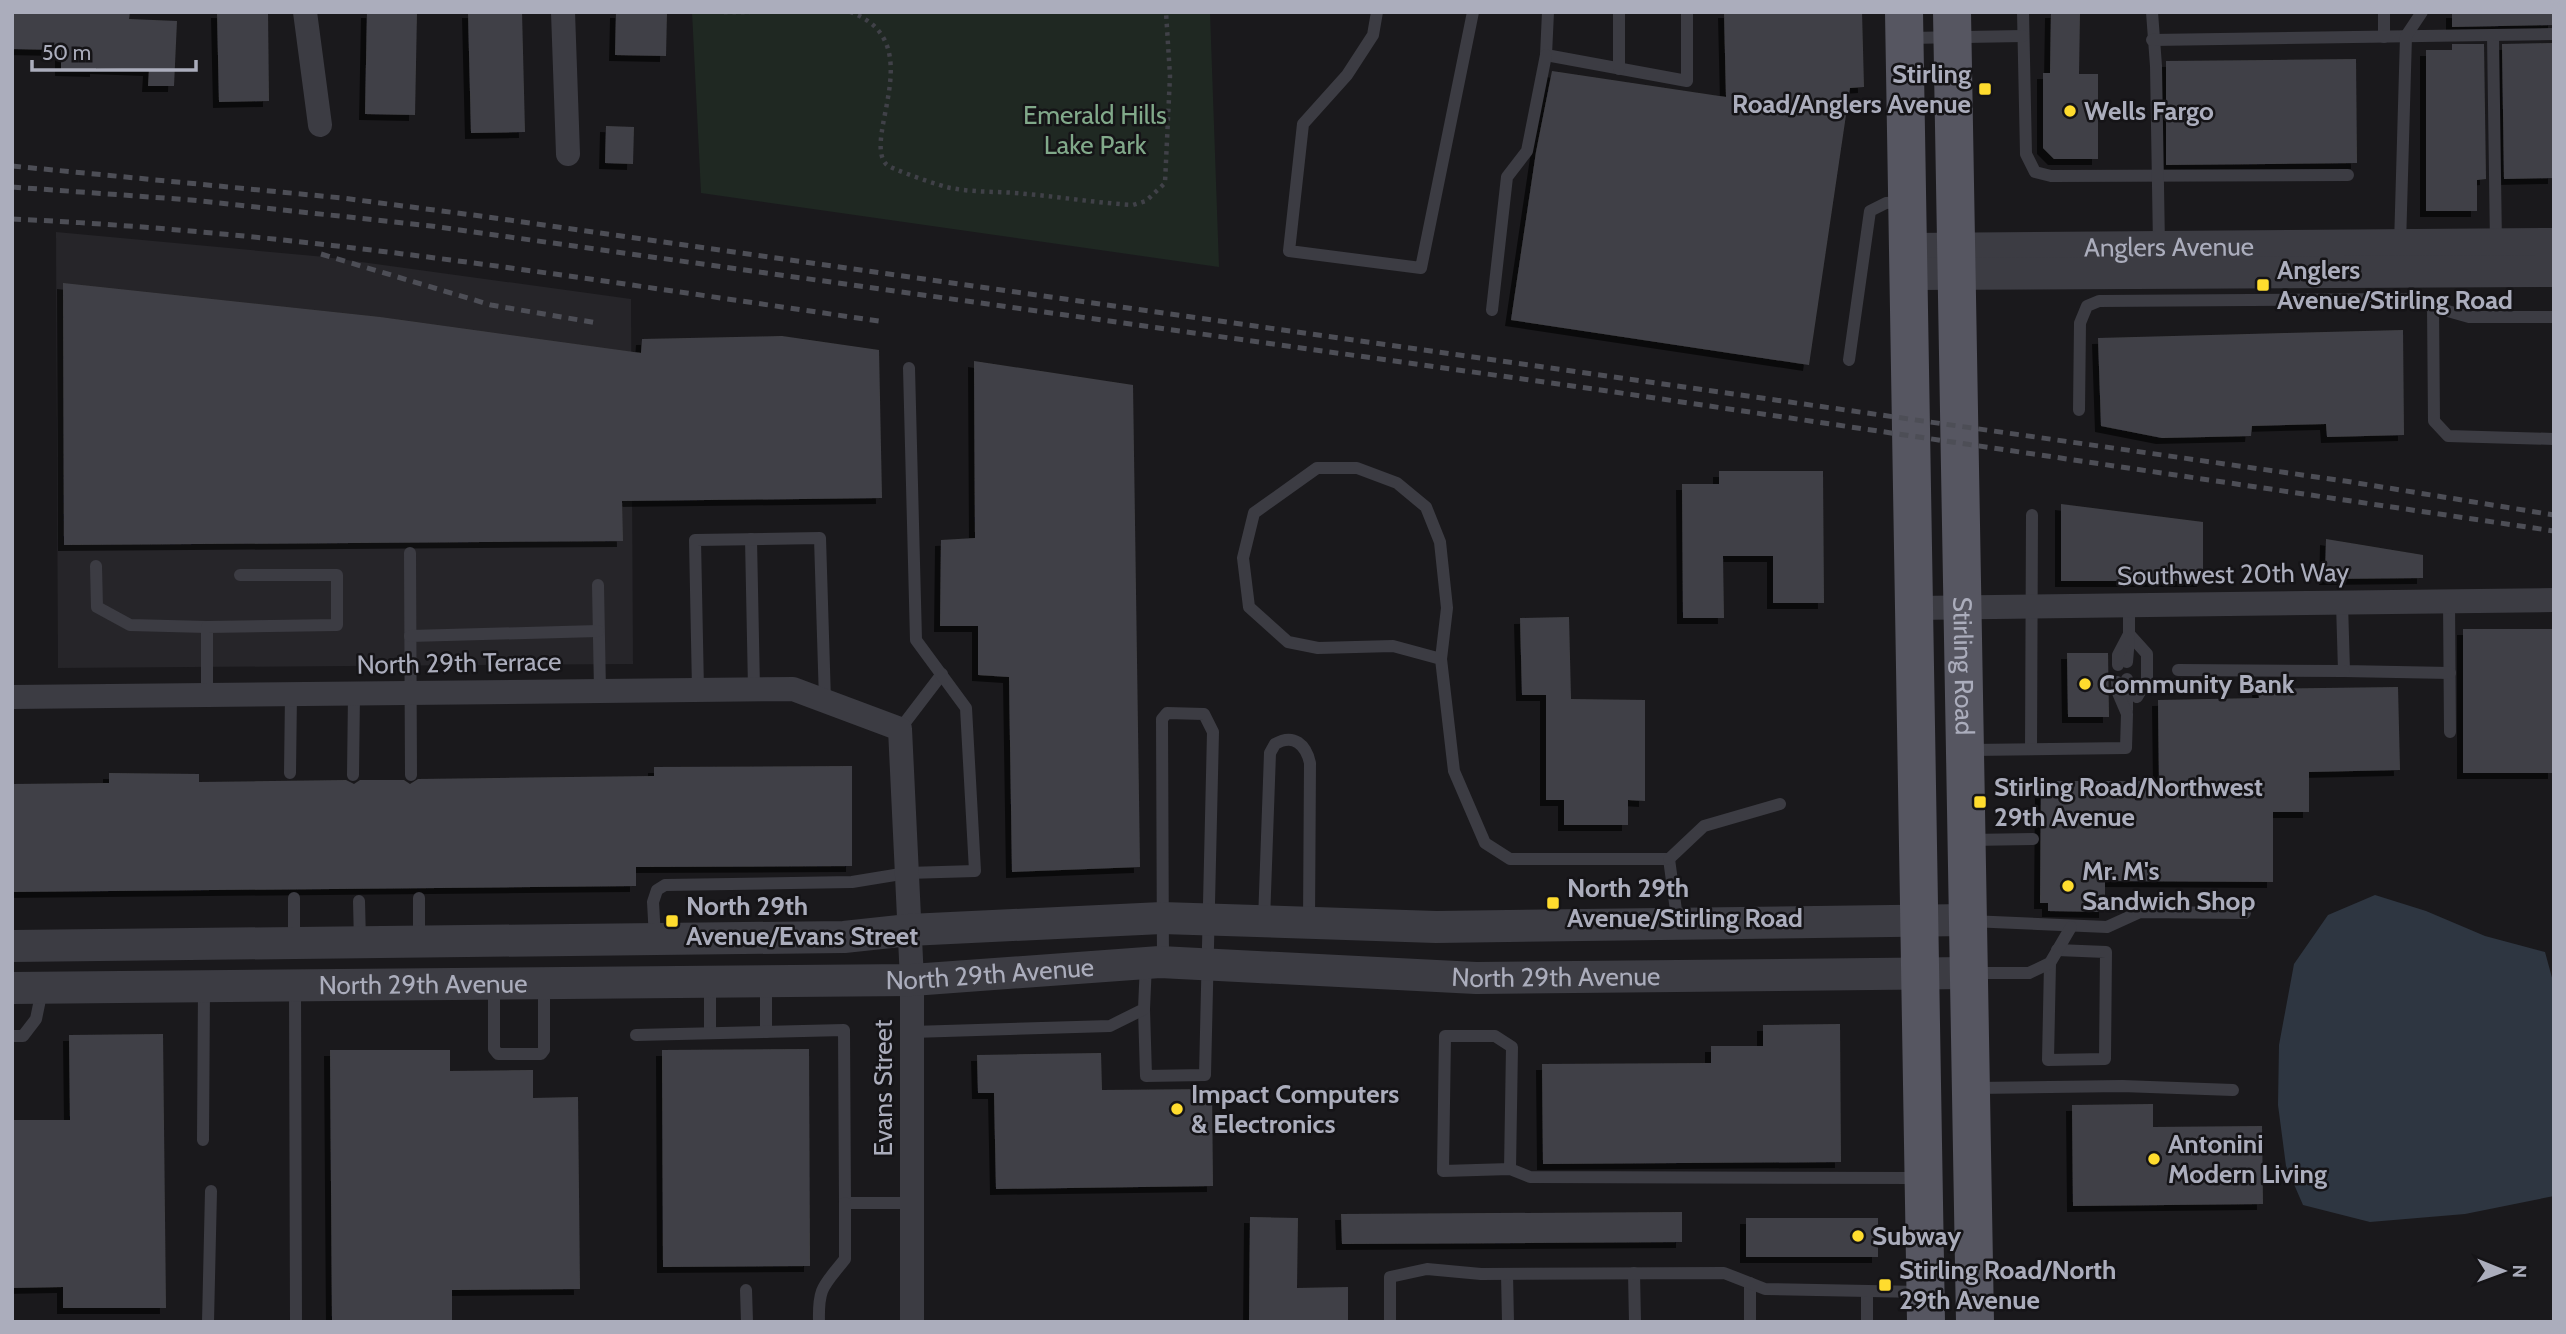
<svg xmlns="http://www.w3.org/2000/svg" width="2566" height="1334" viewBox="0 0 2566 1334" font-family="Cabin,sans-serif">
<style>
.built{fill:#262529}
.green{fill:#1f2822}
.water{fill:#2e3641}
.building{fill:#414146;filter:url(#shadow)}
.lines{fill:none;stroke-linecap:round;stroke-linejoin:round}
.path{stroke:#404148;stroke-width:4.5;stroke-dasharray:3.5 5;stroke-linecap:butt}
.service{stroke:#3c3c43;stroke-width:12}
.minor{stroke:#3c3c43;stroke-width:24}
.tertiary{stroke:#3c3c43;stroke-width:32}
.primary{stroke:#565661;stroke-width:38}
.rail{stroke:#4d4e56;stroke-width:5;stroke-dasharray:9 7;stroke-linecap:butt}
.poi-dot{fill:#ffdc2e;stroke:#151417;stroke-width:2.5}
.labels{text-anchor:middle;dominant-baseline:central;stroke-width:5;stroke-linejoin:round;paint-order:stroke}
.poi-label{font-size:26px;font-weight:bold;fill:#abadbc;stroke:#151417;text-anchor:start}
.park-label{font-size:26px;fill:#81a98a;stroke:#151417}
.street-label{font-size:26px;fill:#abadbc;stroke:#151417}
</style>
<defs>
<filter id="shadow"><feDropShadow dx="-6" dy="6" stdDeviation="0" flood-color="#0009"/></filter>
</defs>
<rect width="100%" height="100%" fill="#1a191c"/>
<polygon class="built" points="56,232 325,257 631,299 633,664 58,668"/>
<polygon class="green" points="692,12 1210,12 1219,267 701,193"/>
<polygon class="water" points="2375,895 2426,911 2485,936 2545,952 2554,985 2554,1196 2465,1214 2370,1222 2303,1205 2286,1166 2278,1105 2279,1045 2294,964 2328,915"/>
<g class="building">
<polygon points="12,12 130,12 129,19 177,21 174,86 148,86 149,70 96,68 96,71 61,70 61,50 12,49"/>
<polygon points="217,12 268,12 269,101 219,102"/>
<polygon points="367,12 417,12 415,115 365,114"/>
<polygon points="468,12 522,12 525,132 471,133"/>
<polygon points="616,12 667,12 666,56 615,55"/>
<polygon points="1724,12 1862,12 1864,87 1850,88 1809,365 1511,320 1536,152 1552,71 1726,97"/>
<polygon points="2051,12 2080,12 2079,74 2098,74 2098,159 2054,159 2043,148 2043,73 2050,73"/>
<polygon points="2452,12 2554,12 2554,25 2452,27"/>
<polygon points="2554,43 2554,178 2504,179 2502,44"/>
<polygon points="2452,44 2484,44 2486,179 2477,180 2477,211 2426,211 2426,50 2452,50"/>
<polygon points="2356,59 2357,163 2166,165 2166,61"/>
<polygon points="606,126 634,127 633,164 605,163"/>
<polygon points="63,283 380,317 641,353 642,339 782,336 879,350 882,498 622,501 623,541 64,545"/>
<polygon points="2403,330 2404,435 2327,437 2326,424 2252,426 2251,436 2162,438 2101,426 2098,338"/>
<polygon points="974,361 1133,385 1140,867 1012,872 1009,677 978,675 978,626 940,626 941,540 975,538"/>
<polygon points="1719,471 1823,471 1824,603 1773,603 1773,556 1723,556 1724,618 1683,618 1682,484 1719,484"/>
<polygon points="2061,504 2203,522 2203,581 2061,581"/>
<polygon points="2326,539 2423,555 2423,578 2325,579"/>
<polygon points="1569,617 1571,699 1645,700 1645,801 1628,800 1628,825 1564,825 1564,800 1546,800 1546,695 1522,695 1520,618"/>
<rect x="2463" y="629" width="91" height="144"/>
<polygon points="2067,653 2108,653 2109,717 2068,717"/>
<polygon points="2398,687 2400,770 2309,772 2309,812 2273,812 2273,882 2105,881 2105,912 2048,911 2048,903 2040,903 2041,781 2159,781 2158,700 2259,698 2258,689"/>
<polygon points="852,766 852,866 636,867 636,886 12,892 12,784 109,783 109,773 199,774 199,782 346,780 354,784 360,780 404,780 410,784 418,779 654,776 654,767"/>
<polygon points="1840,1024 1841,1162 1543,1164 1542,1064 1711,1063 1711,1046 1763,1046 1763,1025"/>
<polygon points="163,1034 166,1308 63,1308 63,1287 12,1288 12,1120 70,1120 69,1035"/>
<polygon points="809,1049 810,1266 663,1267 662,1050"/>
<polygon points="330,1050 450,1050 450,1071 533,1070 533,1098 578,1097 580,1289 452,1290 452,1322 332,1322"/>
<polygon points="1101,1053 1102,1090 1212,1089 1213,1186 996,1189 994,1093 978,1093 977,1055"/>
<polygon points="2153,1104 2153,1127 2262,1126 2263,1204 2073,1206 2072,1105"/>
<polygon points="1682,1212 1682,1242 1342,1244 1341,1214"/>
<polygon points="1250,1217 1298,1218 1297,1288 1348,1287 1348,1322 1249,1322"/>
<rect x="1746" y="1218" width="132" height="39"/>
</g>
<g class="lines">
<g class="path">
<polyline points="724,12 750,12"/>
<path d="M850,12C931,41 862,137 886,164C890,169 943,187 951,188C976,193 1002,191 1026,194C1062,197 1097,203 1133,205L1146,201L1165,183L1170,76L1166,12"/>
</g>
<g class="service">
<polyline points="1377,12 1373,35 1347,75 1303,124 1289,251 1421,268 1473,12"/>
<polyline points="1548,12 1546,55 1687,81 1687,12"/>
<polyline points="1619,12 1619,69"/>
<polyline points="2023,12 2026,154 2035,172 2051,176 2348,175"/>
<polyline points="2152,12 2156,66 2159,246"/>
<polyline points="2384,12 2384,37"/>
<polyline points="2493,35 2496,245"/>
<polyline points="1908,38 2023,36"/>
<polyline points="2152,40 2554,34"/>
<polyline points="2400,245 2406,36 2422,12"/>
<polyline points="2433,307 2434,421 2448,436 2554,439"/>
<polyline points="1492,310 1507,177 1527,151 1546,55"/>
<polyline points="1849,360 1870,211 1886,203 1903,202"/>
<polyline points="2079,410 2080,323 2087,306 2099,301 2405,299 2469,317 2554,317"/>
<polyline points="751,539 754,689"/>
<polyline points="410,553 411,775"/>
<polyline points="96,566 97,607 130,625 207,627"/>
<polyline points="598,585 600,691"/>
<polyline points="2449,601 2450,732"/>
<polyline points="2342,603 2344,671 2450,673"/>
<polyline points="2129,634 2147,654 2147,680 2137,697"/>
<polyline points="410,636 598,631"/>
<polyline points="1441,659 1393,646 1318,648 1288,642 1249,607 1243,558 1254,513 1317,468 1357,468 1397,483 1426,507 1440,542 1447,608 1441,659 1454,771 1485,843 1510,859 1669,859 1678,925"/>
<polyline points="2127,662 2129,638"/>
<polyline points="2118,665 2118,655 2129,634 2129,605"/>
<polyline points="2178,670 2344,671"/>
<polyline points="2127,679 2127,710"/>
<polyline points="698,690 695,540 820,538 825,701"/>
<polyline points="207,695 207,627 337,625 337,575 240,575"/>
<polyline points="900,729 942,674"/>
<polyline points="2031,749 2032,515"/>
<polyline points="1971,750 2126,748 2127,714 2118,693 2117,682"/>
<polyline points="290,773 291,694"/>
<polyline points="353,775 354,694"/>
<polyline points="1969,840 2033,839"/>
<polyline points="1669,859 1704,826 1780,804"/>
<polyline points="419,898 419,940"/>
<polyline points="359,901 360,942"/>
<path d="M1264,921L1270,753L1275,744C1294,733 1306,745 1310,763L1309,921"/>
<polyline points="1970,921 2107,927 2140,912 2245,913"/>
<polyline points="655,938 653,902 657,890 665,885 852,882 907,873 975,871 966,708 916,640 909,368"/>
<polyline points="294,943 294,898"/>
<polyline points="2050,963 2048,1060 2105,1059 2106,952 2057,950"/>
<polyline points="1971,973 2029,973 2050,963 2071,927"/>
<polyline points="710,983 710,1033"/>
<polyline points="494,985 494,1049 498,1054 541,1054 544,1050 544,985"/>
<polyline points="295,987 296,1322"/>
<polyline points="1144,1009 1146,1076 1205,1075 1213,732 1204,714 1167,713 1162,719 1163,962"/>
<polyline points="766,1032 766,983"/>
<polyline points="912,1032 1110,1026 1144,1009 1146,963"/>
<polyline points="636,1035 844,1030 845,1203 913,1203"/>
<polyline points="12,1036 23,1036 36,1019 42,990"/>
<polyline points="1976,1088 2122,1086 2233,1090"/>
<polyline points="203,1140 204,987"/>
<polyline points="1510,1169 1443,1171 1445,1036 1495,1036 1512,1047 1510,1169 1530,1177 1919,1178"/>
<polyline points="1634,1273 1635,1322"/>
<polyline points="1507,1274 1508,1322"/>
<polyline points="1750,1283 1750,1322"/>
<polyline points="746,1290 747,1322"/>
<polyline points="1867,1291 1867,1322"/>
<polyline points="208,1322 211,1191"/>
<path d="M819,1322C818,1286 824,1286 845,1259V1203"/>
<polyline points="1390,1322 1390,1277 1427,1269 1481,1274 1724,1273 1765,1289 1921,1292"/>
</g>
<g class="minor">
<polyline points="305,12 320,125"/>
<polyline points="563,12 568,154"/>
<polyline points="1914,608 2554,600"/>
<polyline points="12,697 793,689 900,729 912,980 912,1322"/>
</g>
<g class="tertiary">
<path id="s1" d="M1908,249L2554,244"/>
<polyline points="1909,274 2554,271"/>
<polyline points="12,946 844,937 909,930 1162,918 1436,927 1967,920"/>
<path id="s2" d="M12,988L912,980L1160,962L1476,978L1967,973"/>
</g>
<g class="primary">
<polyline points="1904,12 1926,1322"/>
<path id="s3" d="M1952,12L1975,1322"/>
</g>
<g class="rail">
<polyline points="12,166 342,198 488,217 2345,481 2554,515"/>
<polyline points="12,187 191,200 431,226 1594,389 2554,531"/>
<path d="M12,219C303,232 592,280 879,321"/>
<polyline points="321,254 491,305 597,323"/>
</g>
</g>
<g class="poi-dot">
<rect x="1978" y="82" width="14" height="14" rx="3.5"/>
<circle cx="2070" cy="111" r="7"/>
<rect x="2256" y="278" width="14" height="14" rx="3.5"/>
<circle cx="2085" cy="684" r="7"/>
<rect x="1973" y="795" width="14" height="14" rx="3.5"/>
<circle cx="2068" cy="886" r="7"/>
<rect x="1546" y="896" width="14" height="14" rx="3.5"/>
<rect x="665" y="914" width="14" height="14" rx="3.5"/>
<circle cx="1177" cy="1109" r="7"/>
<circle cx="2154" cy="1159" r="7"/>
<circle cx="1858" cy="1236" r="7"/>
<rect x="1878" y="1278" width="14" height="14" rx="3.5"/>
</g>
<g class="labels">
<g class="poi-label">
<text x="1971" y="74" text-anchor="end">Stirling<tspan x="1971" dy="30">Road/Anglers Avenue</tspan></text>
<text x="2084" y="111">Wells Fargo</text>
<text x="2277" y="270">Anglers<tspan x="2277" dy="30">Avenue/Stirling Road</tspan></text>
<text x="2099" y="684">Community Bank</text>
<text x="1994" y="787">Stirling Road/Northwest<tspan x="1994" dy="30">29th Avenue</tspan></text>
<text x="2082" y="871">Mr. M's<tspan x="2082" dy="30">Sandwich Shop</tspan></text>
<text x="1567" y="888">North 29th<tspan x="1567" dy="30">Avenue/Stirling Road</tspan></text>
<text x="686" y="906">North 29th<tspan x="686" dy="30">Avenue/Evans Street</tspan></text>
<text x="1191" y="1094">Impact Computers<tspan x="1191" dy="30">&amp; Electronics</tspan></text>
<text x="2168" y="1144">Antonini<tspan x="2168" dy="30">Modern Living</tspan></text>
<text x="1872" y="1236">Subway</text>
<text x="1899" y="1270">Stirling Road/North<tspan x="1899" dy="30">29th Avenue</tspan></text>
</g>
<g class="park-label">
<text x="1095" y="115">Emerald Hills<tspan x="1095" dy="30">Lake Park</tspan></text>
</g>
<g class="street-label">
<text stroke="none"><textPath href="#s1" startOffset="261">Anglers Avenue</textPath></text>
<text transform="translate(2233 574) rotate(-1)">Southwest 20th Way</text>
<text transform="translate(459 663) rotate(-1)">North 29th Terrace</text>
<text stroke="none"><textPath href="#s3" startOffset="654">Stirling Road</textPath></text>
<text stroke="none"><textPath href="#s2" startOffset="978">North 29th Avenue</textPath></text>
<text stroke="none"><textPath href="#s2" startOffset="1545">North 29th Avenue</textPath></text>
<text stroke="none"><textPath href="#s2" startOffset="411">North 29th Avenue</textPath></text>
<text transform="translate(883 1088) rotate(-90)">Evans Street</text>
</g>
</g>
<rect width="2566" height="1334" fill="none" stroke="#abadbc" stroke-width="28"/>
<g transform="translate(2503 1271) rotate(91)" stroke="#151417" stroke-width="5" paint-order="stroke">
<path d="M0-5L12 26L0 18L-12 26Z" fill="#abadbc"/>
<text y="-10" font-size="19" font-weight="bold" text-anchor="middle" fill="#abadbc">N</text>
</g>
<path d="M32 60v10h164v-10" fill="none" stroke="#abadbc" stroke-width="3.5"/>
<text x="42" y="60" font-size="21" fill="#abadbc" stroke="#151417" stroke-width="5" paint-order="stroke">50 m</text>
</svg>
